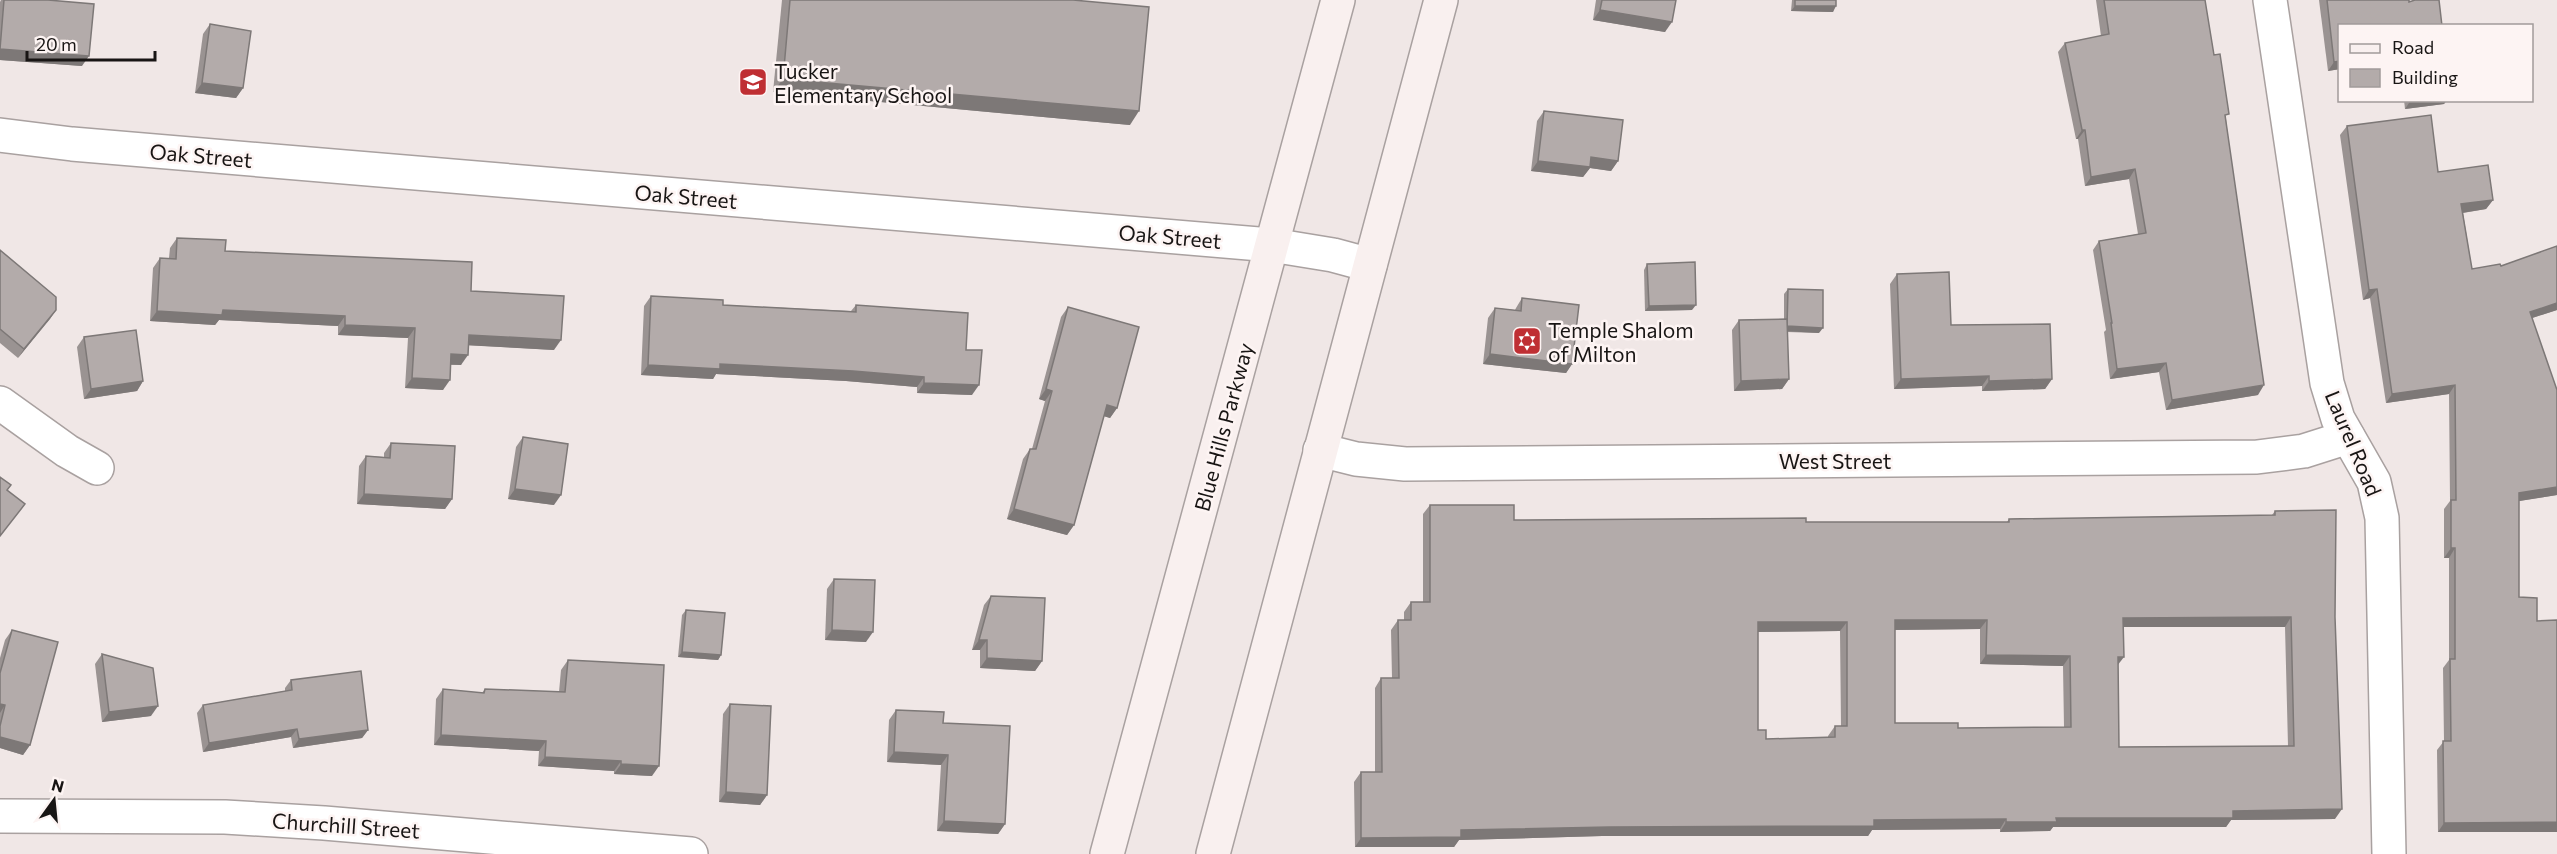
<svg xmlns="http://www.w3.org/2000/svg" width="2557" height="854" viewBox="0 0 2557 854" font-family="Commissioner,sans-serif">
<style>
.lines{fill:none;stroke-linecap:round;stroke-linejoin:round}
.minor-casing{stroke:#a9a1a0;stroke-width:36}
.secondary-casing{stroke:#a9a1a0;stroke-width:36}
.minor{stroke:#fff;stroke-width:33}
.secondary{stroke:#f9f0ef;stroke-width:33}
.wall{fill:#9a9392;fill-rule:evenodd}
.shaded-wall{fill:#7d7877}
.building{fill:#b3abaa;stroke:#7d7877;stroke-width:1.5;fill-rule:evenodd}
.labels{text-anchor:middle;dominant-baseline:central;stroke-width:5;stroke-linejoin:round;paint-order:stroke}
.poi-label{font-size:21px;fill:#181514;stroke:#fdf4f3;text-anchor:start}
.street-label{font-size:21px;fill:#181514;stroke:#fdf4f3}
</style>
<rect width="100%" height="100%" fill="#f0e7e6"/>
<g class="lines">
<g class="minor-casing">
<g id="minor">
<polyline points="2270,0 2327,383 2338,419 2374,482 2382,518 2389,854"/>
<polyline points="0,135 72,144 1272,245 1333,255 1370,265"/>
<polyline points="0,403 67,451 97,468"/>
<polyline points="1320,450 1356,459 1405,464 2257,457 2304,451 2348,437"/>
<polyline points="0,816 225,817 324,823 691,854"/>
</g>
</g>
<g class="secondary-casing">
<g id="secondary">
<polyline points="1107,854 1338,0"/>
<polyline points="1213,854 1441,0"/>
</g>
</g>
<use href="#minor" class="minor"/>
<use href="#secondary" class="secondary"/>
</g>
<g class="wall">
<polygon points="1,0 48,0 82,66 0,60 0,2"/>
<polygon points="782,0 1073,0 1130,125 773,92"/>
<polygon points="1596,0 1676,0 1665,32 1593,20"/>
<polygon points="1792,0 1836,0 1833,12 1791,11"/>
<polygon points="2096,0 2205,0 2214,55 2226,119 2258,395 2166,410 2159,372 2110,379 2104,332 2106,330 2093,250 2099,241 2138,234 2129,179 2085,186 2078,139 2076,139 2058,52 2065,43 2101,36"/>
<polygon points="2319,0 2409,0 2409,2 2340,69 2328,71"/>
<polygon points="210,24 243,88 236,98 195,93 203,34"/>
<polygon points="2404,100 2447,100 2444,104 2405,109"/>
<polygon points="1544,111 1618,161 1611,171 1590,168 1583,177 1531,171 1537,121"/>
<polygon points="2347,126 2493,200 2486,209 2463,213 2472,269 2501,266 2557,246 2557,310 2532,318 2557,495 2519,501 2519,597 2537,621 2557,832 2438,832 2437,750 2444,741 2443,668 2449,660 2449,558 2444,558 2444,509 2450,501 2449,394 2386,403 2370,298 2363,300 2340,135"/>
<polygon points="177,238 225,251 471,291 554,350 468,345 461,365 451,365 443,390 405,388 408,338 338,335 338,326 219,320 215,325 150,321 153,268 160,258 169,258 170,248"/>
<polygon points="0,250 56,310 18,358 0,343"/>
<polygon points="1647,264 1692,310 1645,311 1644,270"/>
<polygon points="1897,274 1951,325 2052,379 2045,389 1982,391 1982,386 1894,389 1890,284"/>
<polygon points="1788,289 1819,333 1787,332 1789,379 1782,389 1734,391 1732,330 1739,320 1784,319 1784,294"/>
<polygon points="651,296 723,305 851,311 856,305 966,350 972,395 917,393 917,387 846,381 716,374 713,379 641,375 644,306"/>
<polygon points="1522,298 1572,364 1566,373 1483,364 1488,318 1495,308 1515,310 1516,308"/>
<polygon points="1068,307 1117,408 1110,418 1104,416 1074,525 1067,535 1007,519 1023,459 1030,449 1032,449 1045,401 1039,399 1061,317"/>
<polygon points="84,337 143,381 137,391 84,399 77,347"/>
<polygon points="523,437 554,505 508,499 516,447"/>
<polygon points="391,443 452,499 445,509 357,504 359,466 366,456 384,457 384,453"/>
<path d="M1430,505L1514,520L1806,522H2007L2009,519L2272,515L2275,511L2335,617V819L2231,820L2226,827H2053L2050,831L2000,832V829L1872,830L1868,836H1602L1459,840L1454,847H1355L1354,782L1361,772H1375V688L1381,678H1392L1391,630L1398,620H1404V612L1411,602H1423V514ZM2123,627H2285L2288,746L2119,747L2118,665ZM1980,629V664L2063,666L2064,727L1958,728L1895,723V630ZM1840,631L1841,726H1835L1828,736V737L1766,739L1758,730V632Z"/>
<polygon points="834,579 866,642 825,640 827,589"/>
<polygon points="991,596 1042,661 1035,671 980,668 980,650 972,650 984,605"/>
<polygon points="686,610 721,655 718,660 678,657 682,615"/>
<polygon points="12,630 30,745 23,755 0,748 0,658 5,640"/>
<polygon points="102,654 151,716 102,722 95,664"/>
<polygon points="568,660 652,776 614,774 614,771 538,766 539,751 434,745 436,699 443,689 482,693 485,689 559,692 561,670"/>
<polygon points="291,680 368,730 362,738 293,748 291,737 203,752 197,713 203,705 285,691 285,688"/>
<polygon points="730,704 767,795 760,805 719,802 723,714"/>
<polygon points="896,710 943,723 1005,824 998,834 937,831 941,765 887,762 889,720"/>
</g>
<g class="shaded-wall">
<polygon points="1795,6 1836,6 1833,12 1791,11"/>
<polygon points="1600,10 1672,22 1665,32 1593,20"/>
<polygon points="0,49 89,56 82,66 0,60"/>
<polygon points="2340,61 2340,69 2328,71 2334,62"/>
<polygon points="783,79 1139,111 1130,125 773,92"/>
<polygon points="202,83 243,88 236,98 195,93"/>
<polygon points="2411,100 2447,100 2444,104 2405,109"/>
<polygon points="2082,130 2085,130 2078,139 2076,139"/>
<polygon points="1591,157 1618,161 1611,171 1590,168 1583,177 1531,171 1538,161"/>
<polygon points="2135,169 2129,179 2085,186 2091,177"/>
<polygon points="2493,200 2486,209 2455,214 2461,204"/>
<polygon points="2377,289 2370,298 2363,300 2369,290"/>
<polygon points="2557,303 2557,310 2523,321 2530,312"/>
<polygon points="1696,305 1692,310 1645,311 1649,306"/>
<polygon points="56,310 50,319 18,358 24,349"/>
<polygon points="223,310 345,316 338,326 219,320 215,325 150,321 157,311"/>
<polygon points="345,325 415,328 408,338 338,335"/>
<polygon points="1787,326 1823,328 1819,333 1783,331"/>
<polygon points="469,335 561,340 554,350 462,345"/>
<polygon points="451,354 468,355 461,365 444,364"/>
<polygon points="1490,354 1572,364 1566,373 1483,364"/>
<polygon points="2166,363 2159,372 2110,379 2117,369"/>
<polygon points="720,364 853,371 924,377 917,387 846,381 716,374 713,379 641,375 648,365"/>
<polygon points="1989,376 1982,386 1894,389 1901,379"/>
<polygon points="412,378 450,380 443,390 405,388"/>
<polygon points="1789,379 1782,389 1734,391 1741,381"/>
<polygon points="2052,379 2045,389 1982,391 1989,381"/>
<polygon points="143,381 137,391 84,399 91,389"/>
<polygon points="924,383 979,385 972,395 917,393"/>
<polygon points="2264,385 2258,395 2166,410 2172,400"/>
<polygon points="2455,385 2449,394 2386,403 2392,394"/>
<polygon points="1046,389 1052,391 1045,401 1039,399"/>
<polygon points="1107,405 1117,408 1110,418 1100,415"/>
<polygon points="2557,487 2557,495 2513,502 2519,493"/>
<polygon points="515,489 561,495 554,505 508,499"/>
<polygon points="364,494 452,499 445,509 357,504"/>
<polygon points="1014,509 1074,525 1067,535 1007,519"/>
<polygon points="2451,548 2455,548 2449,558 2444,558"/>
<polygon points="2291,617 2285,627 2116,627 2123,618"/>
<polygon points="1895,620 1987,620 1980,629 1889,630"/>
<polygon points="1758,622 1847,622 1840,631 1751,632"/>
<polygon points="832,630 873,632 866,642 825,640"/>
<polygon points="979,640 987,640 980,650 972,650"/>
<polygon points="682,652 721,655 718,660 678,657"/>
<polygon points="1986,655 2070,656 2063,666 1980,664"/>
<polygon points="2118,657 2124,657 2117,666"/>
<polygon points="987,658 1042,661 1035,671 980,668"/>
<polygon points="0,704 5,705 0,713"/>
<polygon points="158,706 151,716 102,722 109,712"/>
<polygon points="297,729 291,737 203,752 209,743"/>
<polygon points="368,730 362,738 293,748 299,739"/>
<polygon points="441,735 546,741 539,751 434,745"/>
<polygon points="0,737 30,745 23,755 0,748"/>
<polygon points="894,752 948,755 941,765 887,762"/>
<polygon points="545,757 621,761 614,771 538,766"/>
<polygon points="621,764 659,766 652,776 614,774"/>
<polygon points="726,792 767,795 760,805 719,802"/>
<polygon points="2342,809 2335,819 2231,820 2226,827 2053,827 2050,831 2000,832 2006,822 2056,818 2233,811"/>
<polygon points="2006,819 2000,829 1872,830 1868,836 1602,836 1459,840 1454,847 1355,847 1361,838 1461,830 1874,820"/>
<polygon points="944,821 1005,824 998,834 937,831"/>
<polygon points="2557,822 2557,832 2438,832 2444,823"/>
</g>
<g class="building">
<polygon points="4,0 48,0 94,4 89,56 0,49"/>
<polygon points="790,0 1073,0 1149,7 1139,111 783,79"/>
<polygon points="1602,0 1676,0 1672,22 1600,10"/>
<rect x="1795" y="0" width="41" height="6"/>
<polygon points="2104,0 2205,0 2214,55 2220,54 2229,114 2225,115 2264,385 2172,400 2166,363 2117,369 2111,323 2112,323 2099,241 2146,233 2135,169 2091,177 2085,130 2082,130 2065,43 2109,34"/>
<polygon points="2327,0 2409,0 2409,2 2415,0 2439,0 2442,26 2340,26 2340,61 2334,62"/>
<polygon points="210,24 251,31 243,88 202,83"/>
<polygon points="1544,111 1623,120 1618,161 1591,157 1590,167 1538,161"/>
<polygon points="2431,115 2438,172 2488,165 2493,200 2461,204 2472,269 2500,264 2501,266 2557,246 2557,303 2530,312 2557,390 2557,487 2519,493 2519,597 2537,598 2537,621 2557,620 2557,822 2444,823 2443,741 2451,741 2450,659 2455,659 2455,548 2451,548 2451,500 2456,500 2455,385 2392,394 2377,289 2369,290 2347,126"/>
<polygon points="177,238 226,240 225,251 472,262 471,291 564,296 561,340 469,335 468,355 451,354 450,380 412,378 415,328 345,325 345,316 223,310 222,315 157,311 160,258 176,259"/>
<polygon points="0,250 56,297 56,310 24,349 0,329"/>
<polygon points="1695,262 1696,305 1649,306 1647,264"/>
<polygon points="1949,272 1951,325 2050,324 2052,379 1989,381 1989,376 1901,379 1897,274"/>
<polygon points="1788,289 1823,290 1823,328 1787,326"/>
<polygon points="651,296 723,300 723,305 856,312 856,305 968,313 966,350 982,350 979,385 924,383 924,377 853,371 720,364 720,369 648,365"/>
<polygon points="1522,298 1579,305 1572,364 1490,354 1495,308 1521,311"/>
<polygon points="1068,307 1139,327 1117,408 1107,405 1074,525 1014,509 1030,449 1036,449 1052,391 1046,389"/>
<polygon points="1787,319 1789,379 1741,381 1739,320"/>
<polygon points="136,330 143,381 91,389 84,337"/>
<polygon points="523,437 568,444 561,495 515,489"/>
<polygon points="391,443 455,446 452,499 364,494 366,456 390,458"/>
<polygon points="0,477 11,485 7,490 25,504 0,536"/>
<path d="M1430,505H1514V520L1806,518V522H2009V519L2275,515V511L2336,510L2335,617L2342,809L2233,811V818H2056L2057,822H2006V819L1874,820V826L1609,827L1461,830V837L1361,838V772H1382L1381,678H1399L1398,620H1411V602H1430ZM2291,617L2294,746L2119,747L2118,657H2124L2123,618ZM1895,620H1987L1986,655L2070,656L2071,727L1958,728V723H1895ZM1758,622H1847V726H1835V737L1766,739V730H1758Z"/>
<polygon points="834,579 875,580 873,632 832,630"/>
<polygon points="991,596 1045,598 1042,661 987,658 987,640 979,640"/>
<polygon points="686,610 725,613 721,655 682,652"/>
<polygon points="12,630 58,642 30,745 0,737 0,726 5,705 0,704 0,673"/>
<polygon points="102,654 153,668 158,706 109,712"/>
<polygon points="568,660 664,665 659,766 621,764 621,761 545,757 546,741 441,735 443,689 484,693 485,689 565,692"/>
<polygon points="361,671 368,730 299,739 297,729 209,743 203,705 292,690 291,680"/>
<polygon points="730,704 771,706 767,795 726,792"/>
<polygon points="896,710 944,712 943,723 1010,726 1005,824 944,821 948,755 894,752"/>
</g>
<defs>
<g id="school-square" transform="scale(1.5)"><rect x="-9" y="-9" width="18" height="18" rx="4" fill="#bf2f33" stroke="#fdf4f3"/><path d="M0-5L7-2L0 1L-7-2ZM-4 1L0 2.5L4 1V4Q0 6-4 4Z" fill="#fff"/></g>
<g id="synagogue-square" transform="scale(1.5)"><rect x="-9" y="-9" width="18" height="18" rx="4" fill="#bf2f33" stroke="#fdf4f3"/><path d="M0-6.5L5.6 3.2H-5.6ZM0 6.5L5.6-3.2H-5.6Z" fill="#fff"/></g>
</defs>
<g fill-rule="evenodd">
<use href="#school-square" x="753" y="82"/>
<use href="#synagogue-square" x="1527" y="341"/>
</g>
<g class="labels">
<g class="poi-label">
<text x="774" y="70">Tucker<tspan x="774" dy="24">Elementary School</tspan></text>
<text x="1548" y="329">Temple Shalom<tspan x="1548" dy="24">of Milton</tspan></text>
</g>
<g class="street-label">
<text transform="translate(201 155) rotate(5)">Oak Street</text>
<text transform="translate(686 196) rotate(5)">Oak Street</text>
<text transform="translate(1170 236) rotate(5)">Oak Street</text>
<text transform="translate(1223 427) rotate(-75)">Blue Hills Parkway</text>
<text transform="translate(2354 443) rotate(67)">Laurel Road</text>
<text x="1835" y="460">West Street</text>
<text transform="translate(346 825) rotate(4)">Churchill Street</text>
</g>
</g>
<rect x="2338" y="24" width="195" height="78" fill="#fdf4f3" stroke="#a19b9a" stroke-width="1.5"/>
<rect x="2350" y="44" width="30" height="9" fill="#f9f0ef" stroke="#a19b9a" stroke-width="1.5"/>
<text x="2392" y="54" font-size="18" fill="#181514">Road</text>
<rect x="2350" y="69" width="30" height="18" fill="#b3abaa" stroke="#a19b9a" stroke-width="1.5"/>
<text x="2392" y="84" font-size="18" fill="#181514">Building</text>
<g transform="translate(54 800) rotate(15)" stroke="#fdf4f3" stroke-width="4.5" paint-order="stroke">
<path d="M0-4.5L10 22L0 15L-10 22Z" fill="#181514"/>
<text y="-9" font-size="16" font-weight="bold" text-anchor="middle" fill="#181514">N</text>
</g>
<path d="M27 51v9h128v-9" fill="none" stroke="#181514" stroke-width="3"/>
<text x="36" y="51" font-size="18" fill="#181514" stroke="#fdf4f3" stroke-width="4.5" paint-order="stroke">20 m</text>
</svg>
